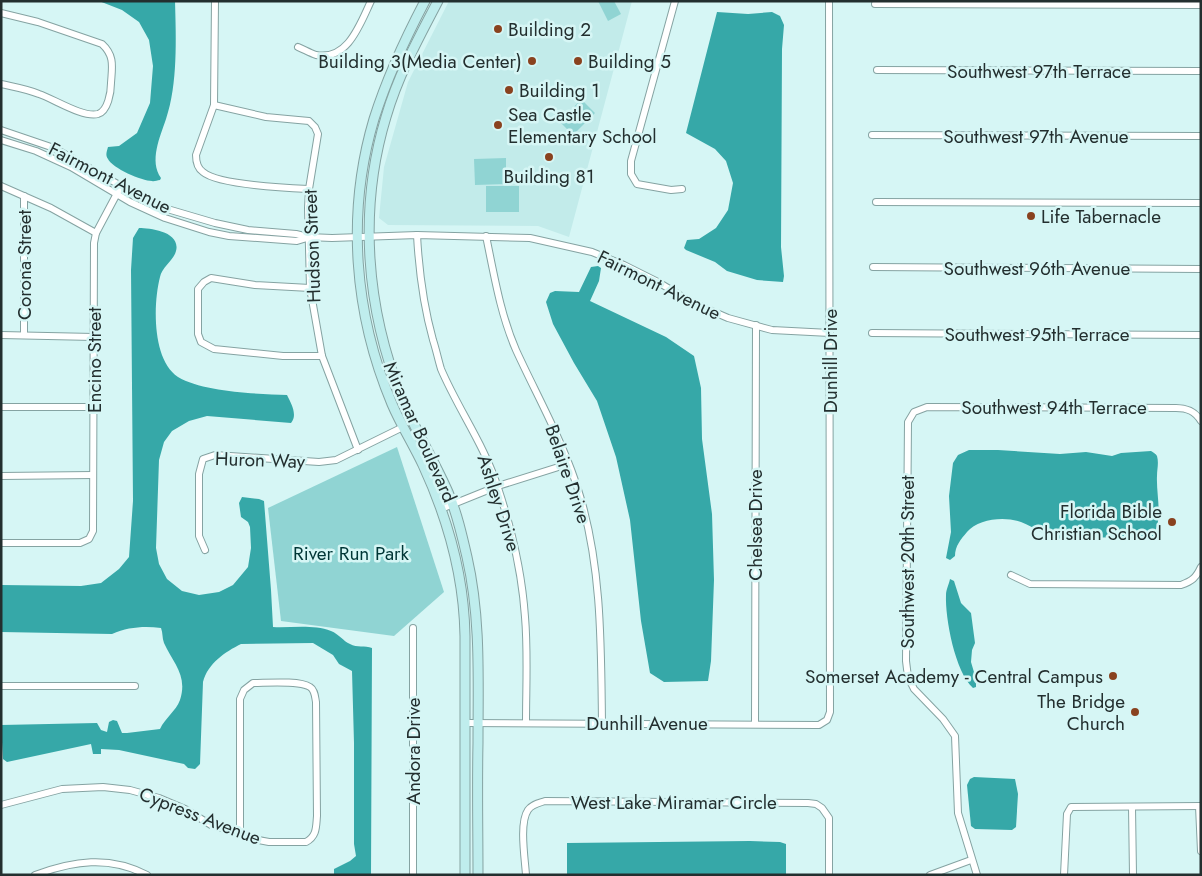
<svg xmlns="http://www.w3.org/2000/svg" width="1202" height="876" viewBox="0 0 1202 876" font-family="Jost,sans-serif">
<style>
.built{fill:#c2ebea}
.green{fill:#90d4d3}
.water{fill:#36a8a8}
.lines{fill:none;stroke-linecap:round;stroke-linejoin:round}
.street-casing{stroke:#85a3a2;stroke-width:8}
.secondary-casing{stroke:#85a3a2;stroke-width:11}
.street{stroke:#fff;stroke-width:6}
.secondary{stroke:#bfeded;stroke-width:9}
.poi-dot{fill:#89421f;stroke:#d6f6f5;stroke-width:2}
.labels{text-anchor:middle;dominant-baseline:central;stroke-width:5;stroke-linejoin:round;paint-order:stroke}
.poi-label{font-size:19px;fill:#232f2f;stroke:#d6f6f5;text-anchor:start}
.street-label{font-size:19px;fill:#232f2f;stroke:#d6f6f5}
.park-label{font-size:19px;fill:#003636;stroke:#d6f6f5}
</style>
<rect width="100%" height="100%" fill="#d6f6f5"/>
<polygon class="built" points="449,1 632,1 569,237 538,226 388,225 379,218 384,167 408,82"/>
<g class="green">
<polygon points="598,1 614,1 621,14 608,21"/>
<polygon points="581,99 595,113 573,135 559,121 563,117 567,121 576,111 573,108"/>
<polygon points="506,158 506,184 475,185 474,159"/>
<rect x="486" y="186" width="33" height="26"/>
<polygon points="397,447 444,592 394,636 281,621 268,508"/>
</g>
<g class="water">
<path d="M99,1H175C176,38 178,84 166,119C160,137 149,161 161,178L160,180C157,180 154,182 152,181C142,181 112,168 108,159C105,155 107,151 108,147L119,146L137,133L150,103L153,66L149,40L139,22L122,10Z"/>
<polygon points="717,12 748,14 772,12 780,16 784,25 782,49 781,247 784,276 783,282 757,280 727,271 715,262 686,250 684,248 687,240 699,239 716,228 728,210 733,183 726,161 715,149 686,133"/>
<path d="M139,228C151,228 181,232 176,251C174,260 162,267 160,277C153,304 152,360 178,377C203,392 257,394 287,395C291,403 298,415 291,423L207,416L189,421L172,431L164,442L159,460L156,548L159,564L167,579L182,591L199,595L219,592L233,585L248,567L251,548L250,527L248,522L241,517L239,503L242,497L259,499L264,501L271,590L273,627C291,628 313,624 331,631C339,634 343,641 350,644C357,648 365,645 372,648L371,875H334V869L350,861L356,856L354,844V743L352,671L339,664L333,655L313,643L241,644C225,652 208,663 203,682L200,764L195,769L188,768L184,764L119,750L101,749V754H93L91,744L7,762L3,759L1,725L97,723L101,730L107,732L109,722L113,720L117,721L122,733H127L160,729C165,718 176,711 180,700C188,675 173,663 164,643C162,638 163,633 161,628C144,626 128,627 112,634L1,632V585L81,586L101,583L119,569L129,557L133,501L131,270L133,238Z"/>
<polygon points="598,266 601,268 599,281 590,301 666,337 694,356 701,388 702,439 712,514 714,580 711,661 708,681 664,682 650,673 641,621 630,520 616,457 597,401 574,363 553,324 546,302 550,293 555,291 579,292 591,267"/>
<path d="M969,450H998L1060,454L1086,452L1112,456L1121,453L1151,451C1153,452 1156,454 1157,456C1159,463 1157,469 1157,476C1156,496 1164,520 1152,537C1139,539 1126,537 1113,537C1096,537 1080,541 1063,539C1047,538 1035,527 1021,522C1004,516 978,519 967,532C961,539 955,546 955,556L950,560L946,558L951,532L949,496L953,463L958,455Z"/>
<path d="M950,579L954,581L961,603L971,613L975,643L972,650L971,662L976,679V687L973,688C955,672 945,618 946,595C946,590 949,584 950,579Z"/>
<polygon points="974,777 1015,779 1018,794 1016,827 1012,830 975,829 971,826 967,785 970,779"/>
<polygon points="750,841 780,842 786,844 786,875 567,875 567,843"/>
</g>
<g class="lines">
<g class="street-casing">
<g id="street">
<path d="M215,1L214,105L196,155C196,162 197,168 203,172C218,185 287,188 309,189"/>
<polyline points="675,1 631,161 631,174 637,184 671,190 682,189"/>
<polyline points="875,4 1201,5"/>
<path d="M1,13L38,22L102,44C115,56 112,67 111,83C111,92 108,111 98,114C83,118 54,99 39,94C27,89 14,87 1,84"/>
<path d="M298,47C303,49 310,53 316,55C348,61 360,24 371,1"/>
<polyline points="877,70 1201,71"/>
<polyline points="214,105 266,117 309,121 315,127 318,134 309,189 308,208 310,288 322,356 358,450"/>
<polyline points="1,130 54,148 146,200 164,208 215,223 248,230 296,234 308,237 332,238 417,235 530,238 592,252 624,265 658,282 691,302 728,318 772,330 830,333"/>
<polyline points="872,135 1201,136"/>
<polyline points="1,140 36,151 71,167 130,202 165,218 209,232 229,236 297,241 307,238"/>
<polyline points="1,186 51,208 96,233"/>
<polyline points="876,202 1201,203"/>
<path d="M417,235C419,272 423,304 433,340C436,349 438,359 441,369C458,409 485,446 498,488C512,530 522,573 525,617C528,652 526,688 526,723"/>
<path d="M486,236C494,274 500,313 516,350C538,398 565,445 580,496C602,569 601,648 602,723"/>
<polyline points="873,267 1201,269"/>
<polyline points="310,288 255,285 211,278 204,282 198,289 198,334 201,342 214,349 283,356 322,356"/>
<polyline points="872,333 1201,335"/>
<polyline points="1,335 94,337"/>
<polyline points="24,335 24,196"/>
<polyline points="1,407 94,407"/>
<polyline points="1,476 93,475"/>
<polyline points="441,509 498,486 568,464"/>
<polyline points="1,543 80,543 89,539 93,531 94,243 96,233 121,186"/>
<polyline points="205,550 199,536 199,474 203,459 215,455 319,462 336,460 403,427"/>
<path d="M1011,575L1030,584L1181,585C1192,581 1196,578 1201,567"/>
<polyline points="413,628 413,875"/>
<polyline points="1,686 135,686"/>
<polyline points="466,723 819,725 827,720 830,712 829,1"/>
<polyline points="755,724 756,325"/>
<path d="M1,805L62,789L103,787L130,790L159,798L185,809L211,825L240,833L253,839L269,842H306C317,836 316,827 317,816L316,702C315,697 315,690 310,687C299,680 266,683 253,683L244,690L240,699V833"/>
<polyline points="1199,806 1201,851"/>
<polyline points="1132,807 1133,875"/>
<path d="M35,875C73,861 109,855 147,875"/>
<path d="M526,875C525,859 519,823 528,810C532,804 539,803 545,801L808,803L816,804L822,808L829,818V875"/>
<polyline points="930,875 971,860"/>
<path d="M977,875L958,813L955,736L943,719L914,689L908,677L906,661L908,422L914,412L927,407L1176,408C1187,408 1195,411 1201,421"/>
<polyline points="1064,875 1067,814 1071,807 1201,806"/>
</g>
</g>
<g class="secondary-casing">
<g id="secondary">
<path d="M425,1C405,39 387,78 374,119C346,213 354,314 392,404C401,425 413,444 423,465C448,519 464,576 465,636V875"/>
<path d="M438,1C418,39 398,76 386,117C358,209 366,309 402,398C415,430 434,460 448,492C457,513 462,535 467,557C481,618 478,681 478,743C477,787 478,831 478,875"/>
</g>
</g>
<use href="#street" class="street"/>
<use href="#secondary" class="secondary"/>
</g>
<g class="poi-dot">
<circle cx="498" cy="29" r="5"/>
<circle cx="532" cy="61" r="5"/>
<circle cx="578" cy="61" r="5"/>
<circle cx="509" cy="90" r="5"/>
<circle cx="498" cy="125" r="5"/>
<circle cx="549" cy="157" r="5"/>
<circle cx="1031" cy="216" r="5"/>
<circle cx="1172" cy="522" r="5"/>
<circle cx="1113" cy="676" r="5"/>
<circle cx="1135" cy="712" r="5"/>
</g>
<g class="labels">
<g class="poi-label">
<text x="508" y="29">Building 2</text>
<text x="522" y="61" text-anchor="end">Building 3(Media Center)</text>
<text x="588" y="61">Building 5</text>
<text x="519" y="90">Building 1</text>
<text x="508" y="114">Sea Castle<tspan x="508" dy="22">Elementary School</tspan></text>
<text x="549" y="176" text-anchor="middle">Building 81</text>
<text x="1041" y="216">Life Tabernacle</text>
<text x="1162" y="511" text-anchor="end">Florida Bible<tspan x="1162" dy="22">Christian School</tspan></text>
<text x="1103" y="676" text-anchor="end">Somerset Academy - Central Campus</text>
<text x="1125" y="701" text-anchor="end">The Bridge<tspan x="1125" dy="22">Church</tspan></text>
</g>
<g class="street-label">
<text x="1039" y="71">Southwest 97th Terrace</text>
<text x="1036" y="136">Southwest 97th Avenue</text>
<text transform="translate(110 178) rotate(27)">Fairmont Avenue</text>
<text transform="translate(312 246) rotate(-92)">Hudson Street</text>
<text transform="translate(24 265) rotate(-90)">Corona Street</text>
<text x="1037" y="268">Southwest 96th Avenue</text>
<text transform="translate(659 285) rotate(26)">Fairmont Avenue</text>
<text x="1037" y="334">Southwest 95th Terrace</text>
<text transform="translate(94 360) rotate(-90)">Encino Street</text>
<text transform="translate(830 361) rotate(-90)">Dunhill Drive</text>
<text x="1054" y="407">Southwest 94th Terrace</text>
<text transform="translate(420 432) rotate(66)">Miramar Boulevard</text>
<text transform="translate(260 460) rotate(2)">Huron Way</text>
<text transform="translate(568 474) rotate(71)">Belaire Drive</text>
<text transform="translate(499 503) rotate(72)">Ashley Drive</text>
<text transform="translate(755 525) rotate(-90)">Chelsea Drive</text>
<text transform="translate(907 562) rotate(-90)">Southwest 20th Street</text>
<text x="647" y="723">Dunhill Avenue</text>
<text transform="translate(413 751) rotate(-90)">Andora Drive</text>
<text x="674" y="802">West Lake Miramar Circle</text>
<text transform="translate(200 816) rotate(21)">Cypress Avenue</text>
</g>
<g class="park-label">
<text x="351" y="553">River Run Park</text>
</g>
</g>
<rect width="1202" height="876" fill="none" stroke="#232f2f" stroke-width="5"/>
</svg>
